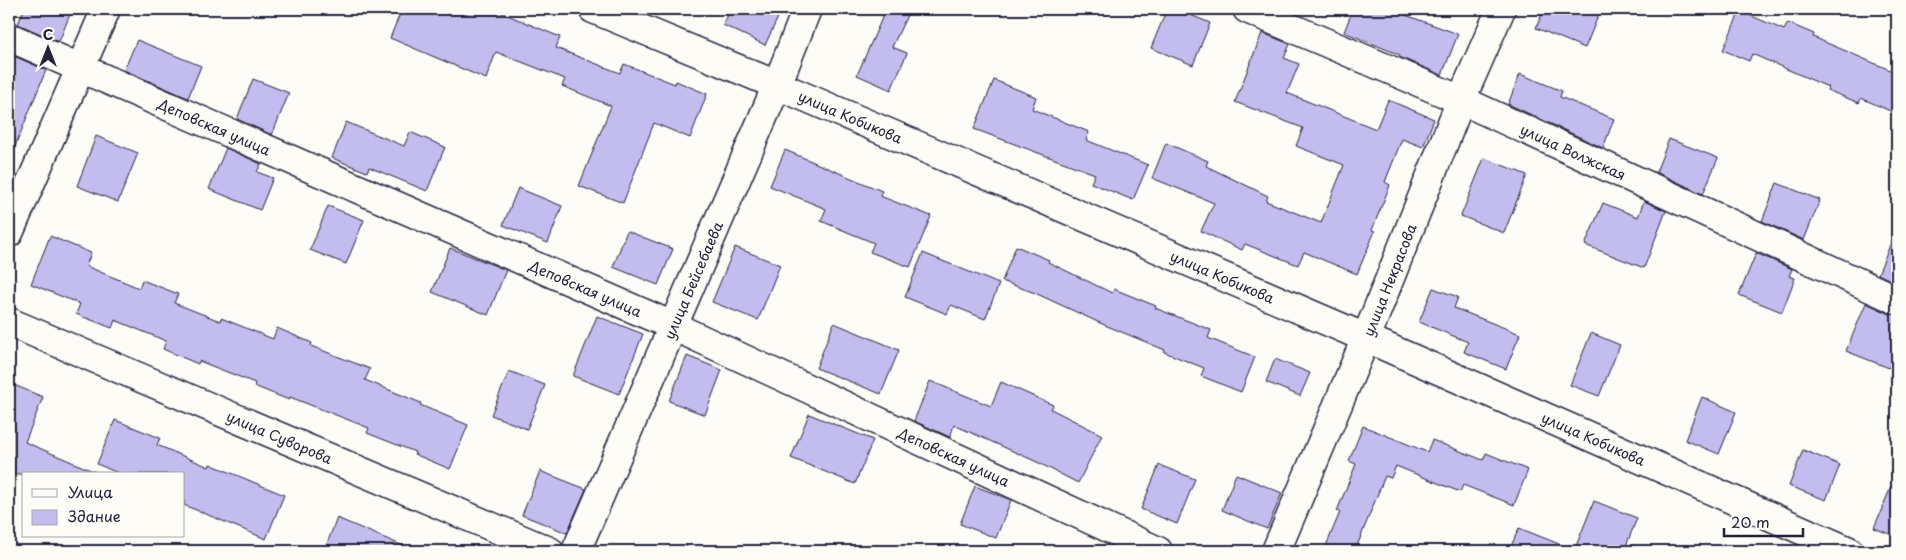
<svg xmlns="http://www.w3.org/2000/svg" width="1906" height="560" viewBox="0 0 1906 560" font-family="'Playpen Sans',sans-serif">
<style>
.building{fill:#c3bdef;stroke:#22223b}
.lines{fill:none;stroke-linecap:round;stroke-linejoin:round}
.minor-casing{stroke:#22223b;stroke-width:31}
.minor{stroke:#fdfcf7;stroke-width:28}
.labels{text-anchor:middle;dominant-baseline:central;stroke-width:4;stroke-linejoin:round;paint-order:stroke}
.street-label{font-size:14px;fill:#22223b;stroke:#fdfcf7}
</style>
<rect width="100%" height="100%" fill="#fdfcf7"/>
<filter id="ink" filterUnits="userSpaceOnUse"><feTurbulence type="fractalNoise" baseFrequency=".02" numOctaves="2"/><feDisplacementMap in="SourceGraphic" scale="10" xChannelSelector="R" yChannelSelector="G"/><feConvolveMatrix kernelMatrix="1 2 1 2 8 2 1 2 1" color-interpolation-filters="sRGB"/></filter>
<g filter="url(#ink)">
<g class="building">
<polygon points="24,9 72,9 59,42 18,24"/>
<polygon points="402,9 493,9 560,37 556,48 620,73 624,64 675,84 676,81 707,94 690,138 654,123 623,203 579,186 611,106 562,86 565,79 496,52 486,79 390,38"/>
<polygon points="731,9 782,9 765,45 723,25"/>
<polygon points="886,9 910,9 892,47 907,53 891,90 857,75"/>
<polygon points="1167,9 1176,9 1210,23 1193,65 1151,48"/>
<polygon points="1353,9 1389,9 1458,34 1442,75 1399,57 1400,55 1344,32"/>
<polygon points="1544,9 1601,9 1585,48 1536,28"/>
<polygon points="1740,11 1784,30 1788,23 1814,34 1813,37 1897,73 1897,114 1861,98 1859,103 1827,90 1828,87 1752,54 1749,61 1723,50"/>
<polygon points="1262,33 1290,44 1284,58 1299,64 1287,93 1376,129 1388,100 1434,119 1423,147 1402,139 1385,182 1390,185 1372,230 1375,231 1357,274 1304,252 1298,265 1245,244 1242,250 1201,231 1214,203 1152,178 1166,143 1208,161 1206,166 1268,196 1266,201 1321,223 1344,165 1296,146 1303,128 1235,102"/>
<polygon points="137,40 201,66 188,98 124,70"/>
<polygon points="9,54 46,70 10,159 9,159"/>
<polygon points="1520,74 1562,91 1560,97 1614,119 1603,148 1508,104"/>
<polygon points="253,79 289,93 272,135 237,119"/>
<polygon points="994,80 1036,97 1032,109 1089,132 1086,140 1148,165 1133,200 1091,183 1095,174 974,129"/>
<polygon points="346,122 404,146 410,132 445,147 427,191 369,167 367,172 332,158"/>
<polygon points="96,136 138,153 118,202 77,186"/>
<polygon points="1669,139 1718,158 1703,194 1656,172"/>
<polygon points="226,148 261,164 257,172 273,178 260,210 209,189"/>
<polygon points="785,150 882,191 880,196 931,216 910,267 870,252 874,243 821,221 826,209 770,186"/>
<polygon points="1484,158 1527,175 1504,233 1461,216"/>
<polygon points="1777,183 1820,200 1804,240 1762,221"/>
<polygon points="518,188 562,206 548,243 503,225"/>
<polygon points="1644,201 1666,211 1644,268 1585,245 1603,203 1638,217"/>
<polygon points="328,206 364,220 346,264 310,250"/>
<polygon points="1897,228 1897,283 1878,274"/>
<polygon points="627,231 673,249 658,285 613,267"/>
<polygon points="50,236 91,253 86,266 139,288 142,280 178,294 174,303 220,321 221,318 273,339 277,328 312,343 311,346 370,369 365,380 421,403 420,405 468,425 450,469 414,454 415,452 367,433 369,428 290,397 289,400 254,386 255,383 199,361 198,364 163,349 166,341 115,320 112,328 76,314 80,304 31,284"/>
<polygon points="1016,246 1049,260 1048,262 1112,293 1114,289 1156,306 1155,308 1211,330 1208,338 1255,357 1241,392 1201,376 1204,368 1164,352 1165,350 1100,323 1035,293 1002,281"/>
<polygon points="735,247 780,265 758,320 712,302"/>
<polygon points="450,248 506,270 488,315 432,292"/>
<polygon points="923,253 999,284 985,319 951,305 947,314 905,297"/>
<polygon points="1756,253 1792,269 1789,276 1795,278 1782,312 1739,295"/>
<polygon points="1433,288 1458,297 1454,308 1520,334 1506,369 1464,352 1468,342 1419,322"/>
<polygon points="1866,303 1890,314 1897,315 1897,347 1889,368 1846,351"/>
<polygon points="597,316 643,334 619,394 573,376"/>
<polygon points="834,323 899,350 881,394 816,368"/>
<polygon points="1591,333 1620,345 1599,396 1570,385"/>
<polygon points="687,356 722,370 705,415 669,401"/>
<polygon points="1275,359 1310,373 1300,396 1266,382"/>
<polygon points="509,371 545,385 527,429 491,415"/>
<polygon points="930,381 991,406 1001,382 1053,405 1051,409 1102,435 1078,483 1035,461 954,425 950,437 914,421"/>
<polygon points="9,383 43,397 25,442 100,474 12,474 9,480"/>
<polygon points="1702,397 1736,412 1719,454 1685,440"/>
<polygon points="809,414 873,440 855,484 791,458"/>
<polygon points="115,420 160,438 157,445 209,467 210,464 284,495 266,539 184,505 184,474 120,474 97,464"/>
<polygon points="1363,426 1427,452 1432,440 1483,460 1486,453 1528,470 1514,505 1463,485 1460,492 1396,466 1391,478 1385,476 1355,551 1324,551 1340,512 1337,511 1356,464 1349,461"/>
<polygon points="1803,450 1840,465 1826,500 1789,486"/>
<polygon points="1159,465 1195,479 1177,524 1141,509"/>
<polygon points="540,471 586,489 567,533 522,515"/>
<polygon points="1897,472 1897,537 1874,528"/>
<polygon points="1236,474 1282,493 1267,529 1222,510"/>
<polygon points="975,486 1011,500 996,538 960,524"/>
<polygon points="1594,501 1637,518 1624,551 1574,551"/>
<polygon points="337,518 413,550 413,551 324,551"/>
<polygon points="1519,528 1574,550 1574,551 1509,551"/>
</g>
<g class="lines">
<g class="minor-casing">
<g id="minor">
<path id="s1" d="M593,9L777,85L1366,338L1849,551"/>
<path id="s2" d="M1247,9L1461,100L1897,300"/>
<path id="s3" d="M9,37L673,326L1158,551"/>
<polyline points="9,233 106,9"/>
<path id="s4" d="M9,322L549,551"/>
<path id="s5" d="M576,551L777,85L807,9"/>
<path id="s6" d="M1276,551L1366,338L1461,100L1501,9"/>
</g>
</g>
<use href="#minor" class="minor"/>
</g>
</g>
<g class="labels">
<g class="street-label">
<text stroke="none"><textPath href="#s1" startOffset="279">улица Кобикова</textPath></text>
<text stroke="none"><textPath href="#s3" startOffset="224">Деповская улица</textPath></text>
<text stroke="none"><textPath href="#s2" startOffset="356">улица Волжская</textPath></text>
<text stroke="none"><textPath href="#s1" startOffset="684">улица Кобикова</textPath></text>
<text stroke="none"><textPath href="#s5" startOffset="295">улица Бейсебаева</textPath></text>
<text stroke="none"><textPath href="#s6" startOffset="294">улица Некрасова</textPath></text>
<text stroke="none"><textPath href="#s3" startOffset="629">Деповская улица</textPath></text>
<text stroke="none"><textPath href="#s4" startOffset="294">улица Суворова</textPath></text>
<text stroke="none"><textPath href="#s1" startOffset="1089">улица Кобикова</textPath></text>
<text stroke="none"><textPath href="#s3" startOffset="1034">Деповская улица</textPath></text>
</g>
</g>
<rect width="1906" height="560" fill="none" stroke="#fdfcf7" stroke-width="30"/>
<rect x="15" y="15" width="1876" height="530" fill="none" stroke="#22223b" stroke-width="2" filter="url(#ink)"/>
<rect x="22" y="472" width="162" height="65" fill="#fdfcf7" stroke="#a5a5ac"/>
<rect x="32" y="489" width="25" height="8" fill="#fdfcf7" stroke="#a5a5ac"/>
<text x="68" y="498" font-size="15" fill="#22223b">Улица</text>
<rect x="32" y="510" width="25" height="15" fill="#c3bdef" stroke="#a5a5ac"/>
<text x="68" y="522" font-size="15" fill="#22223b">Здание</text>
<g transform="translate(48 48)" stroke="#fdfcf7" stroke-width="4" paint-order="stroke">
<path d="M0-4L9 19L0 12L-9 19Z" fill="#22223b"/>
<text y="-8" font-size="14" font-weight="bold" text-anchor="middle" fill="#22223b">С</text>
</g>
<path d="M1724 528v8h79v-8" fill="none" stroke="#22223b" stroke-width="2.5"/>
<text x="1731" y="528" font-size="15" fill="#22223b" stroke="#fdfcf7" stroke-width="4" paint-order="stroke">20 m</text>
</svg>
